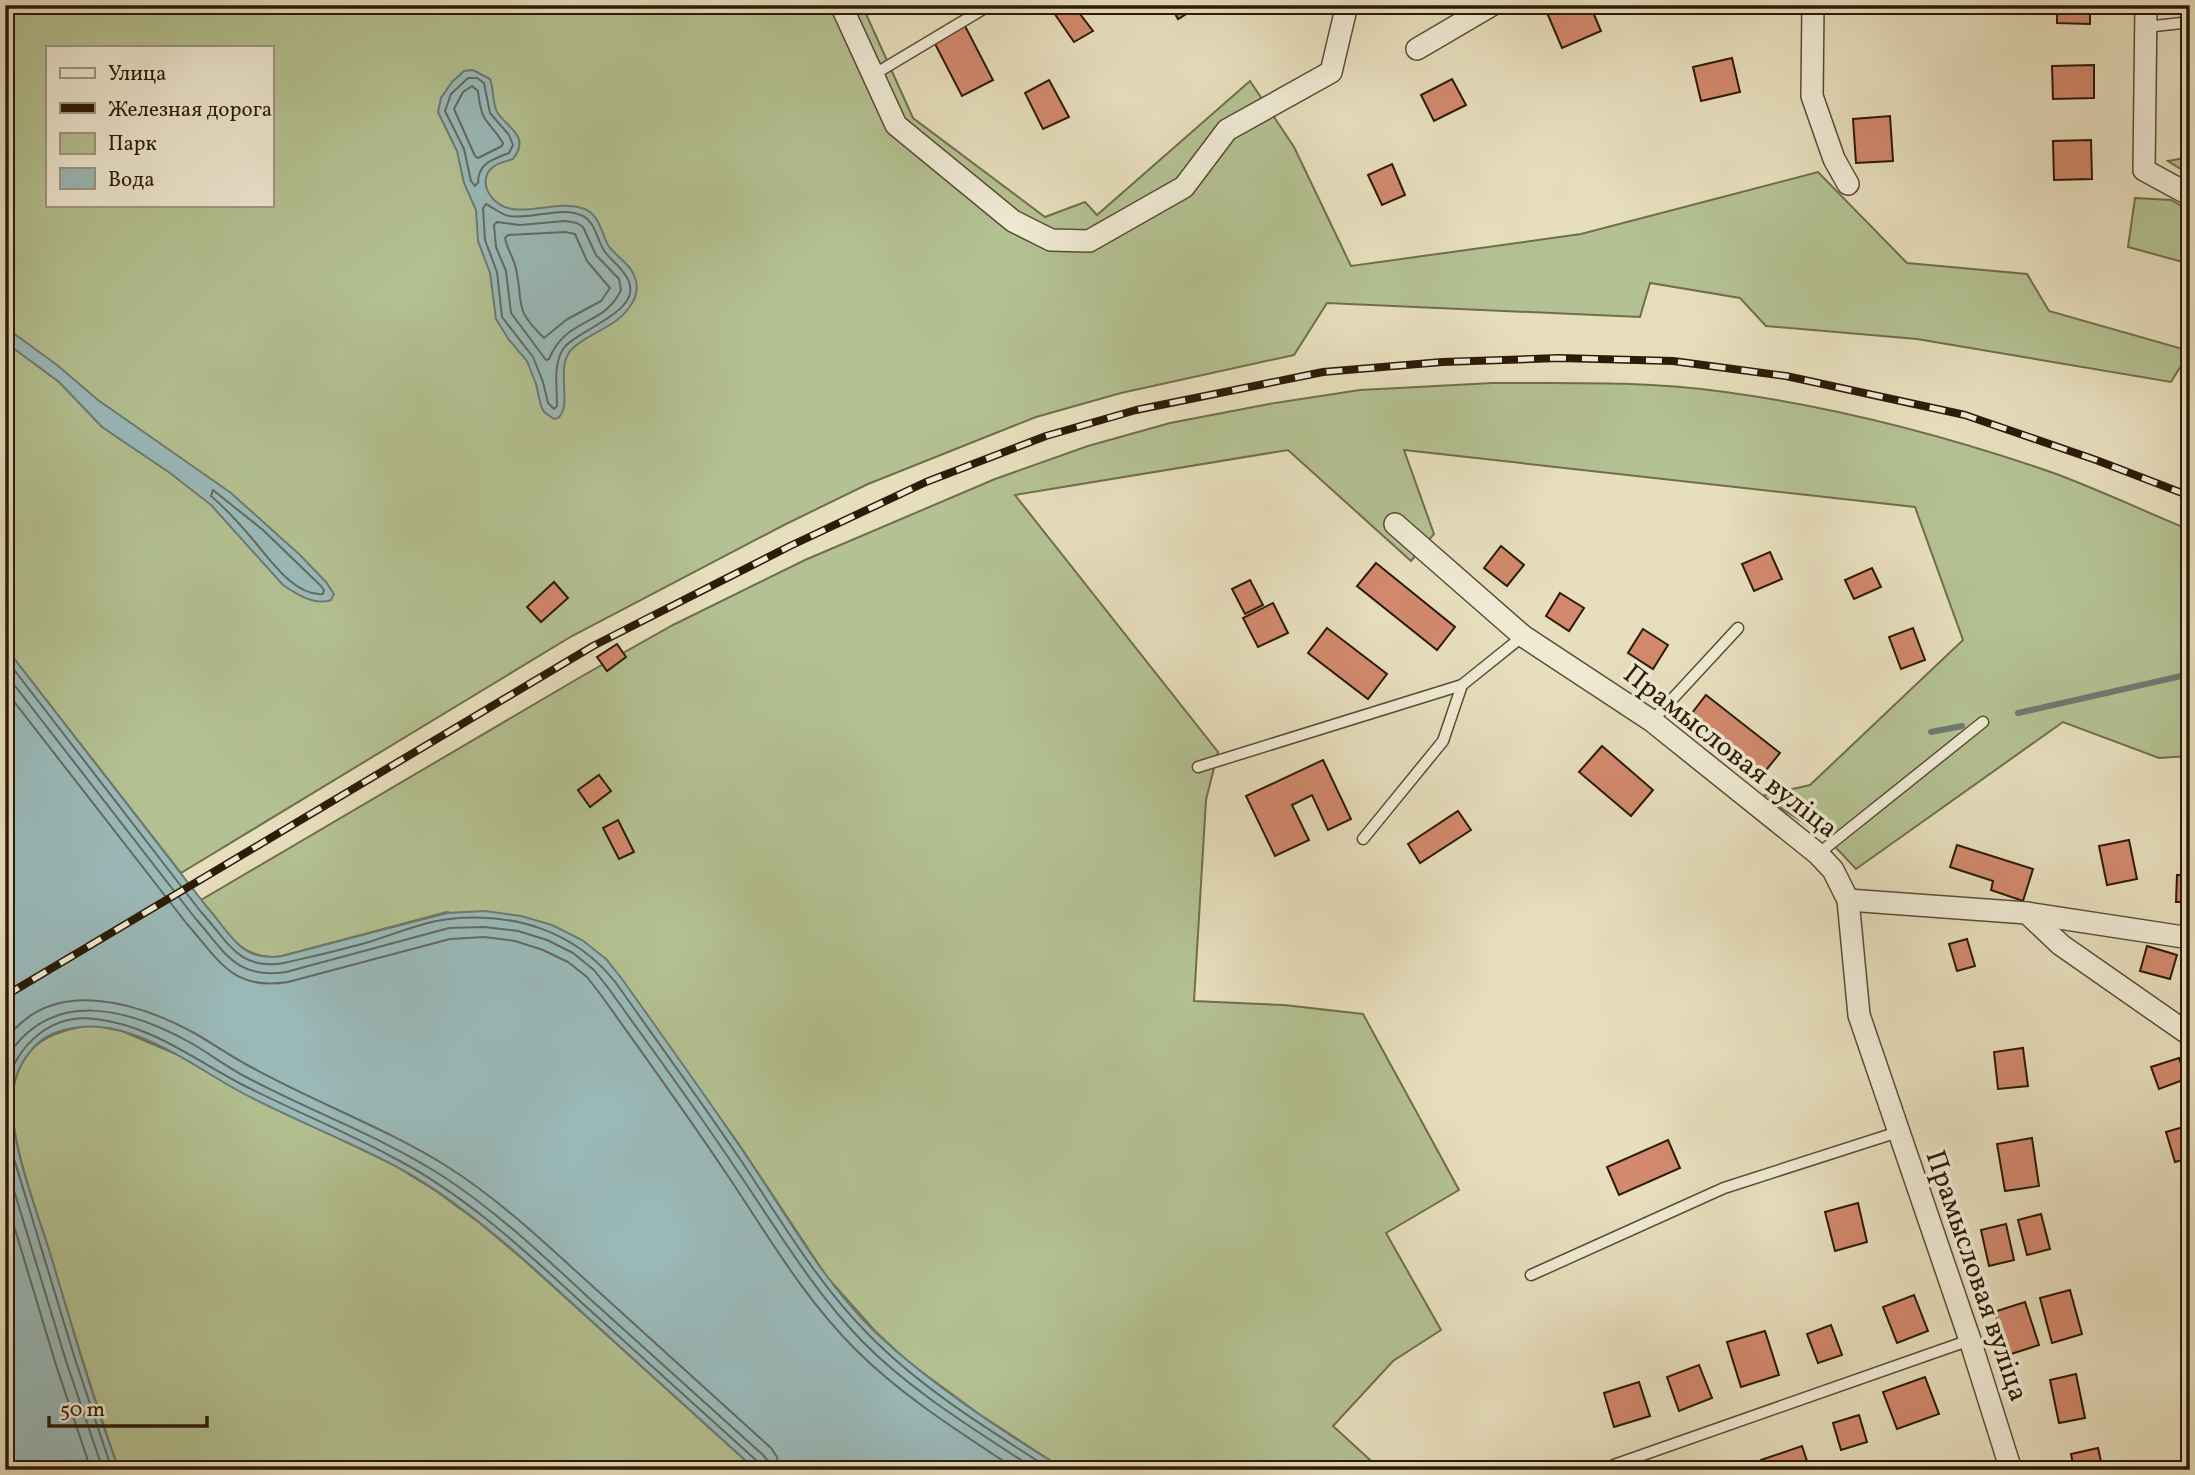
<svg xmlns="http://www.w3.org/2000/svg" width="2195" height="1475" viewBox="0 0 2195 1475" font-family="Vollkorn,serif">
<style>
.green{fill:#b4c192;stroke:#706e4c;stroke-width:2;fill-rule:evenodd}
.water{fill:#9ababa;stroke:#6e7a72;stroke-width:2}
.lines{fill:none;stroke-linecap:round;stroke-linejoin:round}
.shore{stroke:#636a60;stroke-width:2}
.stream{stroke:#6e7a72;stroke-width:6}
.building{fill:#d2896d;stroke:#2c1b06;stroke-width:2}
.lane-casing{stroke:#5b4c34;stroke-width:13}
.street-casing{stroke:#5b4c34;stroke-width:24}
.lane{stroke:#efead4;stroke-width:10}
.street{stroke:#efead4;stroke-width:21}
.rail-casing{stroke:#2c1b06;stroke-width:8}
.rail{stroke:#efead4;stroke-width:5;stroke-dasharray:16;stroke-linecap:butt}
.labels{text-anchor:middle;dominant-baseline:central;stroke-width:7;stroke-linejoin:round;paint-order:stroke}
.street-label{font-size:28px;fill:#2c1b06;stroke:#efead4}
</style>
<rect width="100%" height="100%" fill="#e7debd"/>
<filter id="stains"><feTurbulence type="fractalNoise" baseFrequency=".00286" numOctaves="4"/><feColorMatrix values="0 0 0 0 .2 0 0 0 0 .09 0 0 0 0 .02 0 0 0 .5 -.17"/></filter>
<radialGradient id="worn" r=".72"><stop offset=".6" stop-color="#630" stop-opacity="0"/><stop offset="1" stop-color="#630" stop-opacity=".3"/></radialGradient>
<g class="green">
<path d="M5,5H862L913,118L1045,217L1085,202L1097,215L1250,81L1294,147L1351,266L1581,234L1818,172L1907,263L2027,274L2049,311L2190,351L2171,382L1917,339L1766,326L1740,298L1650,283L1640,317L1327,303L1294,355L1121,393L1036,417L868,484L784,525L572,636L181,873L5,647ZM47,47H271V205H47Z"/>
<polygon points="2190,157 2190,175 2168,161"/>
<polygon points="2135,198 2171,200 2190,211 2190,264 2128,247"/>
<path d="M1493,383C1570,383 1648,381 1725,392C1835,407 1943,435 2048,471C2096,488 2143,511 2190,530V756L2159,758L2063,722L1856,869L1826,837L1762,796L1810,785L1963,640L1915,507L1404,450L1434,534L1411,561L1288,450L1015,495L1218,752L1206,800L1194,1001L1284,1005L1363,1014L1459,1190L1386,1233L1441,1330L1393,1361L1333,1426L1381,1470H1065L979,1414L907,1361L875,1331L827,1277L738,1143L606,959L447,912L282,956C242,963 223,929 201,900L584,675L673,625L805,560L995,479L1088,446L1170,423L1269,404L1360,390Z"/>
<path d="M92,1025L122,1031L183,1057L240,1091L394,1165L436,1191L481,1224L525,1261L756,1470H119C93,1398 71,1324 49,1251C36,1207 4,1128 14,1085C24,1042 52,1031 92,1025Z"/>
</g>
<g class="water">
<path d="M473,70L490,79C494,90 492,102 497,112C507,128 531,136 513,159C504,162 491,164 487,175C484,182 486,189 490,195C510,225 553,198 581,208C586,209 591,212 594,216C601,224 603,236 608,245C616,257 631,264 635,278C638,286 637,296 632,303C618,328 592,330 573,348C553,366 574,405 558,418L554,419L544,412L541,406L536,384L527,361L509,340L496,319L490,273L478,241L476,210L464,183L457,151L438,112L441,98L452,82L464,71Z"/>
<path d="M5,327L57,365L98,400L231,493L300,555L326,582L334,594L331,600C315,606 296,594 283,585L211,505L170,473L102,427L59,382L5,342Z"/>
<path d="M5,647L207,907C231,934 241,963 282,956L447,913L485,911L521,916L552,925L582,940L606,959L622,979C666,1041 711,1103 753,1166C792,1224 826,1285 876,1333C933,1386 999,1429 1065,1470H756C699,1418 642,1366 584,1314C537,1271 490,1227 437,1191C375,1149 302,1126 237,1090C183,1060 119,1008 54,1033C34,1041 20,1062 14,1083C3,1127 37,1211 51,1256C72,1327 93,1399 119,1470H5Z"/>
</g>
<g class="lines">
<g class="shore">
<path d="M468,78H477L484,83L490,113L509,135L513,145L509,153C497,158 483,161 479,175C476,187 482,177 475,186L471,181L464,149L445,111L451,94Z"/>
<path d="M472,86L478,91C482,126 487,117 503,143L502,146L478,158L475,156L454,109L463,92Z"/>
<path d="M486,204C494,208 500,214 509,216C532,220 562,205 583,216C596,223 597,241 605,252C611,260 621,267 626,276C649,311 576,329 563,349C553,365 557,388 557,406L554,409L548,403L543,382L533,357L502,317L497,272L485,240L483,208Z"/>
<path d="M565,221L577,223L583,227L596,255L619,279L621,290C604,327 566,317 549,359L546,360L511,313L506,271L496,247L494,225L497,222L520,225Z"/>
<path d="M565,232L575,234L587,261L610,288L601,301L566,320L544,338C513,308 524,306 516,269C514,258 507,249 505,238L508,235Z"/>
<path d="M213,490L263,530L321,586L324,590L323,594C293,597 267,555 249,535C237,521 225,508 211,496Z"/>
<path d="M5,658L201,912C228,941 238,971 284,963C313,956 343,950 372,941C397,933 423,922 449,919C515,912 575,931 616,983C659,1044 703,1104 744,1165C783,1224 819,1285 869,1335C922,1389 989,1430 1052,1470"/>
<path d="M5,673L195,918C224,950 235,980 286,972L449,928L484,927L518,931L547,940L573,953L594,970L609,989C651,1048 694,1106 734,1166C775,1226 811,1288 862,1341C913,1393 976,1430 1036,1470"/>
<path d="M5,690L187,924C219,960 232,991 288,982L450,939L484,937L515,941L543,950L568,962L587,977L601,995C643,1054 686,1113 726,1173C767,1234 803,1297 855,1349C903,1397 961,1433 1017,1470"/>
<path d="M5,1041C51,975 138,1002 196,1034C215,1045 232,1057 251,1067C316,1103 386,1128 448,1167C503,1202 551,1249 599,1292C656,1344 714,1396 771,1448L777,1457L779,1470"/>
<path d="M5,1060C50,986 128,1008 191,1043C210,1054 227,1067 246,1077C311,1112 381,1136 444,1177C497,1212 544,1256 590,1299C648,1351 706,1403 763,1455L768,1461L769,1470"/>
<path d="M5,1096C10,1051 47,1013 95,1019C151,1025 195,1060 243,1085C294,1111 347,1132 396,1159C427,1175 457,1196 485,1218C522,1247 557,1280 592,1312C647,1362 702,1412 757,1461L760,1470"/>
<polyline points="5,1116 12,1152 75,1359 112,1470"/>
<polyline points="5,1161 66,1361 103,1470"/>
<polyline points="5,1196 56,1365 91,1470"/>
</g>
<g class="stream">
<polyline points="2018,713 2190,674"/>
<polyline points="1931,732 1962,726"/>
</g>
</g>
<g class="building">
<polygon points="1059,5 1073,5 1093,31 1074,42 1052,10"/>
<polygon points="1170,5 1195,5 1196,8 1178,19"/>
<polygon points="1552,5 1590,5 1601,31 1562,48 1545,8"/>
<polygon points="1855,5 1884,5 1884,14 1854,11"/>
<polygon points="2057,5 2090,5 2090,24 2057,23"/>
<polygon points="965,26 993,80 962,96 934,42"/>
<polygon points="1732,58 1740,92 1701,101 1693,67"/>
<polygon points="2094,65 2094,98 2053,99 2052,66"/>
<polygon points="1452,79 1466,105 1434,121 1421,95"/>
<polygon points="1049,80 1069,117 1043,129 1025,93"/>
<polygon points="1890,116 1893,161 1856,163 1853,119"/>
<polygon points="2091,140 2092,179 2054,180 2053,141"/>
<polygon points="1392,164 1405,195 1382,205 1368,175"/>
<polygon points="1501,546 1524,565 1507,586 1484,568"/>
<polygon points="1770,552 1782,579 1754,591 1742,564"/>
<polygon points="1376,563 1455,627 1437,650 1357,586"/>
<polygon points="1872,568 1881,587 1854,599 1845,580"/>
<polygon points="1250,580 1263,605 1245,614 1232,589"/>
<polygon points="554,582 568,598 541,622 527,607"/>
<polygon points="1560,593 1584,608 1569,631 1546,616"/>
<polygon points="1273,603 1288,633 1258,647 1243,618"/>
<polygon points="1327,628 1387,674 1368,699 1308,653"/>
<polygon points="1913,628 1925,660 1901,669 1889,637"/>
<polygon points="1643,629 1668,645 1653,669 1628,653"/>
<polygon points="617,644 626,657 607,671 597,657"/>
<polygon points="1706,695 1780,753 1758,780 1685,722"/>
<polygon points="1602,746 1653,790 1631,816 1579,772"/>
<polygon points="1323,760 1351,819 1328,830 1312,795 1292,805 1309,840 1275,856 1246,796"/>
<polygon points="599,775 611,791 590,807 578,790"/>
<polygon points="1458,811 1471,830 1420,863 1408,844"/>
<polygon points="618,820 634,852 619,859 603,828"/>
<polygon points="2129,840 2137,879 2107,885 2099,846"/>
<polygon points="1957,845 2033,869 2023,901 1991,890 1993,881 1950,867"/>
<polygon points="2177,875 2190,875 2190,902 2176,902"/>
<polygon points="1967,939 1975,966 1957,971 1949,944"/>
<polygon points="2147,946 2177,955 2170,979 2140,971"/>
<polygon points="2023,1048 2028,1086 1998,1089 1994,1052"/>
<polygon points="2179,1058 2186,1079 2159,1089 2151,1067"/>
<polygon points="2190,1125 2190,1158 2175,1162 2166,1132"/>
<polygon points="2032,1138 2039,1186 2005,1191 1997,1144"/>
<polygon points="1668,1140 1680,1168 1619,1195 1607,1167"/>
<polygon points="1858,1203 1867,1242 1835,1251 1825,1212"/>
<polygon points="2041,1214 2050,1249 2027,1255 2018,1220"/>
<polygon points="2006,1224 2014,1260 1989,1266 1981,1230"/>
<polygon points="2070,1290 2082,1334 2052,1343 2040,1298"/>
<polygon points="1914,1295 1928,1331 1897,1343 1883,1307"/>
<polygon points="2025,1302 2039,1345 2008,1355 1994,1312"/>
<polygon points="1831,1325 1842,1355 1818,1363 1807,1334"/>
<polygon points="1765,1331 1779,1375 1741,1387 1727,1342"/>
<polygon points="1699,1365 1712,1398 1679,1411 1667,1377"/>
<polygon points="2076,1374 2085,1418 2059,1423 2050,1380"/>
<polygon points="1925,1377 1939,1414 1897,1429 1883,1392"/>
<polygon points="1639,1382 1650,1416 1614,1427 1604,1393"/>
<polygon points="1859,1415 1867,1442 1841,1450 1833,1423"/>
<polygon points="1802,1446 1810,1470 1764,1470 1761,1460"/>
<polygon points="2098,1448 2103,1470 2074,1470 2071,1454"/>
<polygon points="1694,1461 1698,1470 1674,1470"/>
</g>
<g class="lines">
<g class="lane-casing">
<g id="lane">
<polyline points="2146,27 2190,22"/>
<polyline points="873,75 990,5"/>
<polyline points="1652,721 1738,628"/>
<polyline points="1198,767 1462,685"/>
<polyline points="1363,839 1443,741 1462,685 1523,636"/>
<polyline points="1818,854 1983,722"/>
<polyline points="1531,1275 1724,1188 1898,1132"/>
<polyline points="1614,1465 1970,1340"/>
</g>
</g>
<g class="street-casing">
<g id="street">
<polyline points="841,5 896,125 1013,221 1051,240 1089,241 1184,187 1227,130 1331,72 1346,9 1344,5"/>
<polyline points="1813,5 1812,96 1834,159 1848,184"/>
<polyline points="2146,5 2144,170 2190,195"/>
<polyline points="1417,49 1492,5"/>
<polyline points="1395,524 1523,636 1652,721 1818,854 1833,870 1848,900 1859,1015 1970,1340 2011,1470"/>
<polyline points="1848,900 2027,913 2190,938"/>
<polyline points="2027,913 2061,945 2190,1035"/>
</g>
</g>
<use href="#lane" class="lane"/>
<use href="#street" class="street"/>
<g class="rail-casing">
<polyline id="rail" points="5,996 593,646 790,546 926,482 1046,436 1136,410 1323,372 1442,362 1559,358 1673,361 1786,376 1965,415 2096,460 2190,496"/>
</g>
<use href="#rail" class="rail"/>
</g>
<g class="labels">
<g class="street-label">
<text transform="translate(1730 752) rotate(38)">Прамысловая вуліца</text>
<text transform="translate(1976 1276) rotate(71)">Прамысловая вуліца</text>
</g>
</g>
<rect width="2195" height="1475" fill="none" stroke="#e7debd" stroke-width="28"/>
<rect x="7" y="7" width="2181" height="1461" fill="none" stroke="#2c1b06" stroke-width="3.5"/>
<rect x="14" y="14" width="2167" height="1447" fill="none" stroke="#2c1b06" stroke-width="2"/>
<rect x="46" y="46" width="228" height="161" fill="#efead4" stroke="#a19782" stroke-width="2"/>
<rect x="60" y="68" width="35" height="10" fill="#efead4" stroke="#a19782" stroke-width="2"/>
<text x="108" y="80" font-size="21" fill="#2c1b06">Улица</text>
<rect x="60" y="103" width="35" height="10" fill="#2c1b06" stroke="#a19782" stroke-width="2"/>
<text x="108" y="116" font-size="21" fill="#2c1b06">Железная дорога</text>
<rect x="60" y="133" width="35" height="21" fill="#b4c192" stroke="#a19782" stroke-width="2"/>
<text x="108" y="150" font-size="21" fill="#2c1b06">Парк</text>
<rect x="60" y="168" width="35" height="21" fill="#9ababa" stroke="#a19782" stroke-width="2"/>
<text x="108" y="186" font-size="21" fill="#2c1b06">Вода</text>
<path d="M49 1416v10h158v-10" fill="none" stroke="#2c1b06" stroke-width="3.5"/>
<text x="60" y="1416" font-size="21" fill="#2c1b06" stroke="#efead4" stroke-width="5" paint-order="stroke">50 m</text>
<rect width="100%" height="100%" filter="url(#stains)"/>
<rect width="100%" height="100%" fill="url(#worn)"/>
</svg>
